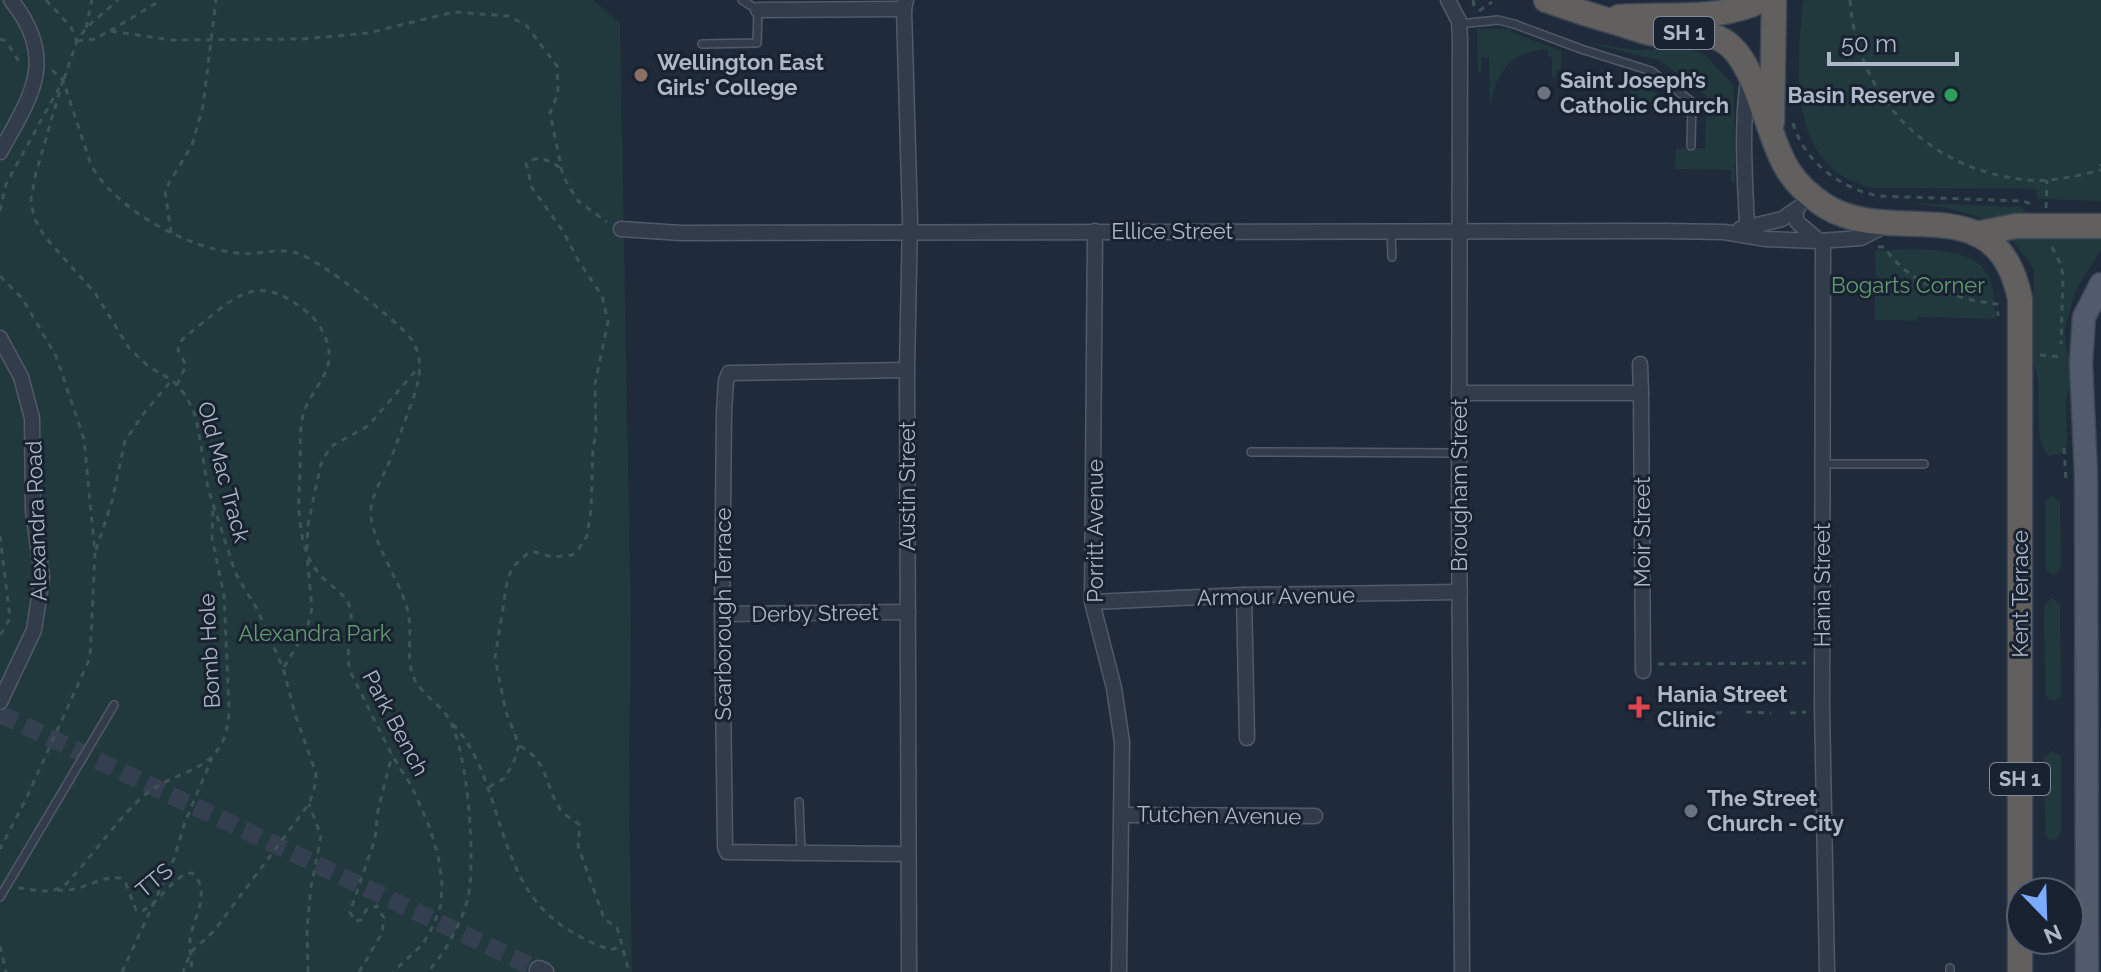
<svg xmlns="http://www.w3.org/2000/svg" width="2101" height="972" viewBox="0 0 2101 972" font-family="Raleway,sans-serif">
<style>
.green{fill:#21383c}
.lines{fill:none;stroke-linecap:round;stroke-linejoin:round}
.tertiary-tunnel{stroke:#343f50;stroke-width:18;stroke-dasharray:18 9;stroke-linecap:butt}
.service-casing{stroke:#505a69;stroke-width:10}
.minor-casing{stroke:#505a69;stroke-width:17}
.tertiary-casing{stroke:#505a69;stroke-width:21}
.primary-casing{stroke:#3c4655;stroke-width:25}
.trunk-casing{stroke:#3d4756;stroke-width:27}
.path{stroke:#3c5456;stroke-width:3;stroke-dasharray:6 6;stroke-linecap:butt}
.service{stroke:#333c4b;stroke-width:7}
.minor{stroke:#333c4b;stroke-width:14}
.tertiary{stroke:#333c4b;stroke-width:18}
.primary{stroke:#515b6c;stroke-width:22}
.trunk{stroke:#62605e;stroke-width:24}
.education-dot{fill:#8d6e63;stroke:#182230;stroke-width:3}
.worship-dot{fill:#6b7280;stroke:#182230;stroke-width:3}
.leisure-dot{fill:#2e9e5b;stroke:#182230;stroke-width:3}
.health-dot{fill:#e0444e;stroke:#182230;stroke-width:3}
.labels{text-anchor:middle;dominant-baseline:central;stroke-width:6;stroke-linejoin:round;paint-order:stroke}
.shield{fill:#182230;stroke:#808a9a;stroke-width:2}
.shield-label{font-size:20px;font-weight:bold;fill:#adb7c8}
.poi-label{font-size:22px;font-weight:bold;fill:#adb7c8;stroke:#182230;text-anchor:start}
.street-label{font-size:22px;fill:#adb7c8;stroke:#182230}
.park-label{font-size:22px;fill:#639b71;stroke:#182230}
</style>
<rect width="100%" height="100%" fill="#1f2a3b"/>
<g class="green">
<polygon points="0,0 593,0 620,23 631,626 629,795 632,972 0,972"/>
<path d="M1803,0H2101V201L2037,199V189L1874,188C1785,170 1797,68 1803,0Z"/>
<path d="M1477,29H1511V32L1562,51L1561,69L1556,72V77H1552V57L1548,56V49C1519,51 1501,64 1494,90C1492,96 1491,103 1490,107L1489,58L1481,57V71L1478,73Z"/>
<polygon points="1584,42 1635,50 1688,48 1704,54 1734,86 1735,182 1731,182 1731,170 1675,169 1676,149 1705,148 1707,96 1659,60"/>
<polygon points="1633,80 1663,96 1656,106 1630,93"/>
<polygon points="1908,203 2022,207 2029,216 1991,221 1948,208"/>
<path d="M2101,232V250L2076,290L2065,328L2066,349L2071,359V385L2066,397L2067,444L2062,453L2050,456C2030,445 2045,387 2034,365V269L2010,238Z"/>
<path d="M1875,250C1907,250 1971,242 1988,275C1995,287 1994,305 1996,319L1917,317V321L1875,320V290L1864,289V279L1876,278Z"/>
<polygon points="2052,495 2060,502 2061,566 2059,571 2053,575 2047,572 2045,566 2045,503"/>
<polygon points="2052,598 2060,604 2061,692 2060,698 2053,701 2047,698 2045,693 2044,606"/>
<polygon points="2052,751 2061,756 2061,832 2058,839 2049,840 2045,835 2044,757"/>
</g>
<g class="lines">
<polyline class="tertiary-tunnel" points="0,714 539,970"/>
<g class="service-casing">
<g id="service">
<polyline points="1459,24 1498,20 1514,24 1581,49 1651,71 1692,102 1691,146"/>
<polyline points="702,44 757,43 758,10 742,0"/>
<polyline points="1391,232 1392,257"/>
<polyline points="1251,452 1459,453"/>
<polyline points="1822,464 1924,464"/>
<polyline points="799,802 801,852"/>
<polyline points="0,897 114,705"/>
<polyline points="1950,968 1950,972"/>
</g>
</g>
<g class="minor-casing">
<g id="minor">
<polyline points="906,0 904,9 910,219 907,370 909,972"/>
<polyline points="1448,0 1459,21 1460,39 1459,509 1462,972"/>
<polyline points="758,10 904,9"/>
<path d="M0,152C32,95 58,59 11,0"/>
<polyline points="1795,211 1797,222 1823,244 1822,707 1827,972"/>
<path d="M1747,227C1745,177 1741,130 1748,80"/>
<polyline points="621,229 681,233 1664,231 1724,232 1766,239 1819,241 1861,238 1886,225"/>
<polyline points="1740,229 1782,219 1798,208"/>
<polyline points="1095,231 1092,602 1114,688 1122,742 1119,972"/>
<polyline points="0,338 21,377 32,418 33,510 42,577 34,630 0,702"/>
<polyline points="1640,364 1641,393"/>
<polyline points="907,370 729,373 726,381 724,412 722,614 725,847 727,852 907,854"/>
<polyline points="1459,393 1641,393 1643,671"/>
<polyline points="1244,595 1247,738"/>
<polyline points="1092,602 1244,595 1460,592"/>
<polyline points="722,614 908,612"/>
<polyline points="1123,815 1315,816"/>
</g>
</g>
<g class="tertiary-casing">
<polyline id="tertiary" points="539,970 544,972"/>
</g>
<g class="primary-casing">
<polyline id="primary" points="2087,972 2086,475 2081,363 2084,317 2101,284"/>
</g>
<g class="trunk-casing">
<g id="trunk">
<path d="M1546,0C1571,9 1596,17 1621,24C1632,27 1645,33 1656,34C1678,36 1702,29 1722,40C1757,58 1766,138 1790,173C1798,185 1813,198 1825,206C1895,249 1997,183 2020,299V972"/>
<path d="M1619,17C1667,13 1718,22 1762,0"/>
<polyline points="1772,122 1774,0"/>
<polyline points="1976,234 2016,226 2101,226"/>
</g>
</g>
<g class="path">
<polyline points="46,0 71,27 77,41"/>
<polyline points="1473,0 1475,12"/>
<path d="M1850,0C1857,99 1930,171 2028,180C2052,182 2077,176 2101,170"/>
<polyline points="1479,11 1492,2"/>
<polyline points="86,28 92,0"/>
<polyline points="110,31 161,0"/>
<polyline points="0,39 6,41 20,63"/>
<polyline points="77,41 94,39 110,31 172,40 302,39 368,33 454,12 508,16 526,25 557,66 558,93 550,113 563,176 578,201 607,222"/>
<path d="M52,70L63,80L91,165C116,210 187,248 237,253C257,256 277,247 297,253C320,260 391,316 408,335C429,360 417,389 407,415C400,434 394,453 385,471C379,485 369,501 371,517C376,551 400,579 408,612C413,634 405,658 414,678C421,694 440,704 449,719C468,751 476,862 468,898C461,925 446,951 428,972"/>
<polyline points="64,79 77,41 86,28 118,0"/>
<polyline points="63,80 36,173 31,199 34,218 45,237 95,293 129,348 149,367 172,380 186,396 196,417 208,488 224,538 236,574 257,609 283,668 295,714 316,773 315,786 309,804 214,931 191,952 183,972"/>
<path d="M1793,123C1804,162 1841,189 1879,196L2022,201L2032,204"/>
<polyline points="2100,164 2101,166"/>
<polyline points="2046,208 2047,180"/>
<polyline points="0,211 6,184 60,86"/>
<polyline points="171,233 165,190 192,145 203,106 216,0"/>
<path d="M1878,247H1884C1909,284 1954,299 1997,304L1998,316"/>
<polyline points="2052,247 2061,265 2063,276 2061,344"/>
<polyline points="0,276 22,298 56,356 84,439 95,553 90,658 26,799 0,849"/>
<polyline points="2040,355 2063,357"/>
<path d="M177,385L186,365L178,350L179,343C191,331 204,322 216,312C251,283 272,284 307,312C320,322 331,343 329,360C327,377 311,393 305,409C298,429 301,449 300,469C300,484 298,498 299,512C301,537 305,561 324,579C332,587 345,594 349,605C356,624 344,648 350,671L392,755L412,787L429,826L438,855L442,883L441,905L434,924L423,944L393,972"/>
<polyline points="2064,448 2066,480"/>
<polyline points="0,536 10,618 0,636"/>
<polyline points="96,550 112,501 125,441 144,413 171,381"/>
<polyline points="307,550 308,524 321,464 330,447 368,426 419,367"/>
<polyline points="1658,664 1806,663"/>
<polyline points="284,667 307,629 312,608 307,557"/>
<polyline points="1746,712 1771,713"/>
<polyline points="1716,713 1728,712"/>
<polyline points="1790,713 1806,712"/>
<path d="M453,724C475,749 484,775 494,806C517,880 532,922 611,950L621,946"/>
<path d="M520,746C549,762 544,784 560,809C564,815 574,820 580,825L578,846L600,907L604,919L617,927L629,972"/>
<path d="M489,787L505,778L514,761L519,745L506,712L495,658L507,582L512,568L528,553L535,552L552,557L572,555L578,550L587,536L591,510L593,447L596,435L595,384L608,322L602,296L578,260L563,231L532,188L526,163C538,154 550,161 561,168"/>
<path d="M18,888C36,889 48,896 65,885C91,858 112,826 139,800C175,765 228,778 229,708L224,595L212,538L213,510"/>
<path d="M57,890C84,893 95,876 120,878L126,884L136,910L140,912C159,904 175,873 192,873C213,890 192,920 190,940C189,950 192,961 192,972"/>
<polyline points="0,946 6,972"/>
<polyline points="122,972 174,859 185,822 212,758"/>
<polyline points="308,972 307,929 311,887 321,836 309,804"/>
<polyline points="359,972 382,933 384,918 377,906 366,910 361,920 355,921 350,912 375,839 378,810 392,755"/>
</g>
<use href="#service" class="service"/>
<use href="#minor" class="minor"/>
<use href="#tertiary" class="tertiary"/>
<use href="#primary" class="primary"/>
<use href="#trunk" class="trunk"/>
</g>
<circle class="education-dot" cx="641" cy="75" r="8"/>
<g class="worship-dot">
<circle cx="1544" cy="93" r="8"/>
<circle cx="1691" cy="811" r="8"/>
</g>
<circle class="leisure-dot" cx="1951" cy="95" r="8"/>
<path class="health-dot" d="M1635 695h8v8h8v8h-8v8h-8v-8h-8v-8h8z"/>
<g class="labels">
<g class="shield">
<rect x="1654" y="17" width="60" height="32" rx="6"/>
<rect x="1990" y="763" width="60" height="32" rx="6"/>
</g>
<g class="shield-label">
<text x="1684" y="33">SH 1</text>
<text x="2020" y="779">SH 1</text>
</g>
<g class="poi-label">
<text x="657" y="62">Wellington East<tspan x="657" dy="25">Girls' College</tspan></text>
<text x="1560" y="80">Saint Joseph’s<tspan x="1560" dy="25">Catholic Church</tspan></text>
<text x="1935" y="95" text-anchor="end">Basin Reserve</text>
<text x="1657" y="694">Hania Street<tspan x="1657" dy="25">Clinic</tspan></text>
<text x="1707" y="798">The Street<tspan x="1707" dy="25">Church - City</tspan></text>
</g>
<g class="street-label">
<text x="1172" y="231">Ellice Street</text>
<text transform="translate(224 472) rotate(75)">Old Mac Track</text>
<text transform="translate(1459 485) rotate(-90)">Brougham Street</text>
<text transform="translate(907 486) rotate(-90)">Austin Street</text>
<text transform="translate(36 521) rotate(-92)">Alexandra Road</text>
<text transform="translate(1095 531) rotate(-90)">Porritt Avenue</text>
<text transform="translate(1642 532) rotate(-90)">Moir Street</text>
<text transform="translate(1822 585) rotate(-90)">Hania Street</text>
<text transform="translate(2020 594) rotate(-90)">Kent Terrace</text>
<text transform="translate(1276 596) rotate(-1)">Armour Avenue</text>
<text transform="translate(815 613) rotate(-1)">Derby Street</text>
<text transform="translate(723 614) rotate(-90)">Scarborough Terrace</text>
<text transform="translate(209 651) rotate(-93)">Bomb Hole</text>
<text transform="translate(396 723) rotate(62)">Park Bench</text>
<text transform="translate(1219 815) rotate(1)">Tutchen Avenue</text>
<text transform="translate(154 880) rotate(-40)">TTS</text>
</g>
<g class="park-label">
<text x="1908" y="285">Bogarts Corner</text>
<text x="315" y="633">Alexandra Park</text>
</g>
</g>
<g transform="translate(2045 916) rotate(157)"><circle r="38" fill="#182230" stroke="#545e6d" stroke-width="2"/>
<path d="M0-6L14 30L0 20L-14 30Z" fill="#7babff"/>
<text y="-12" font-size="22" font-weight="bold" text-anchor="middle" fill="#adb7c8">N</text>
</g>
<path d="M1829 52v12h128v-12" fill="none" stroke="#adb7c8" stroke-width="4"/>
<text x="1841" y="52" font-size="24" fill="#adb7c8" stroke="#182230" stroke-width="6" paint-order="stroke">50 m</text>
</svg>
